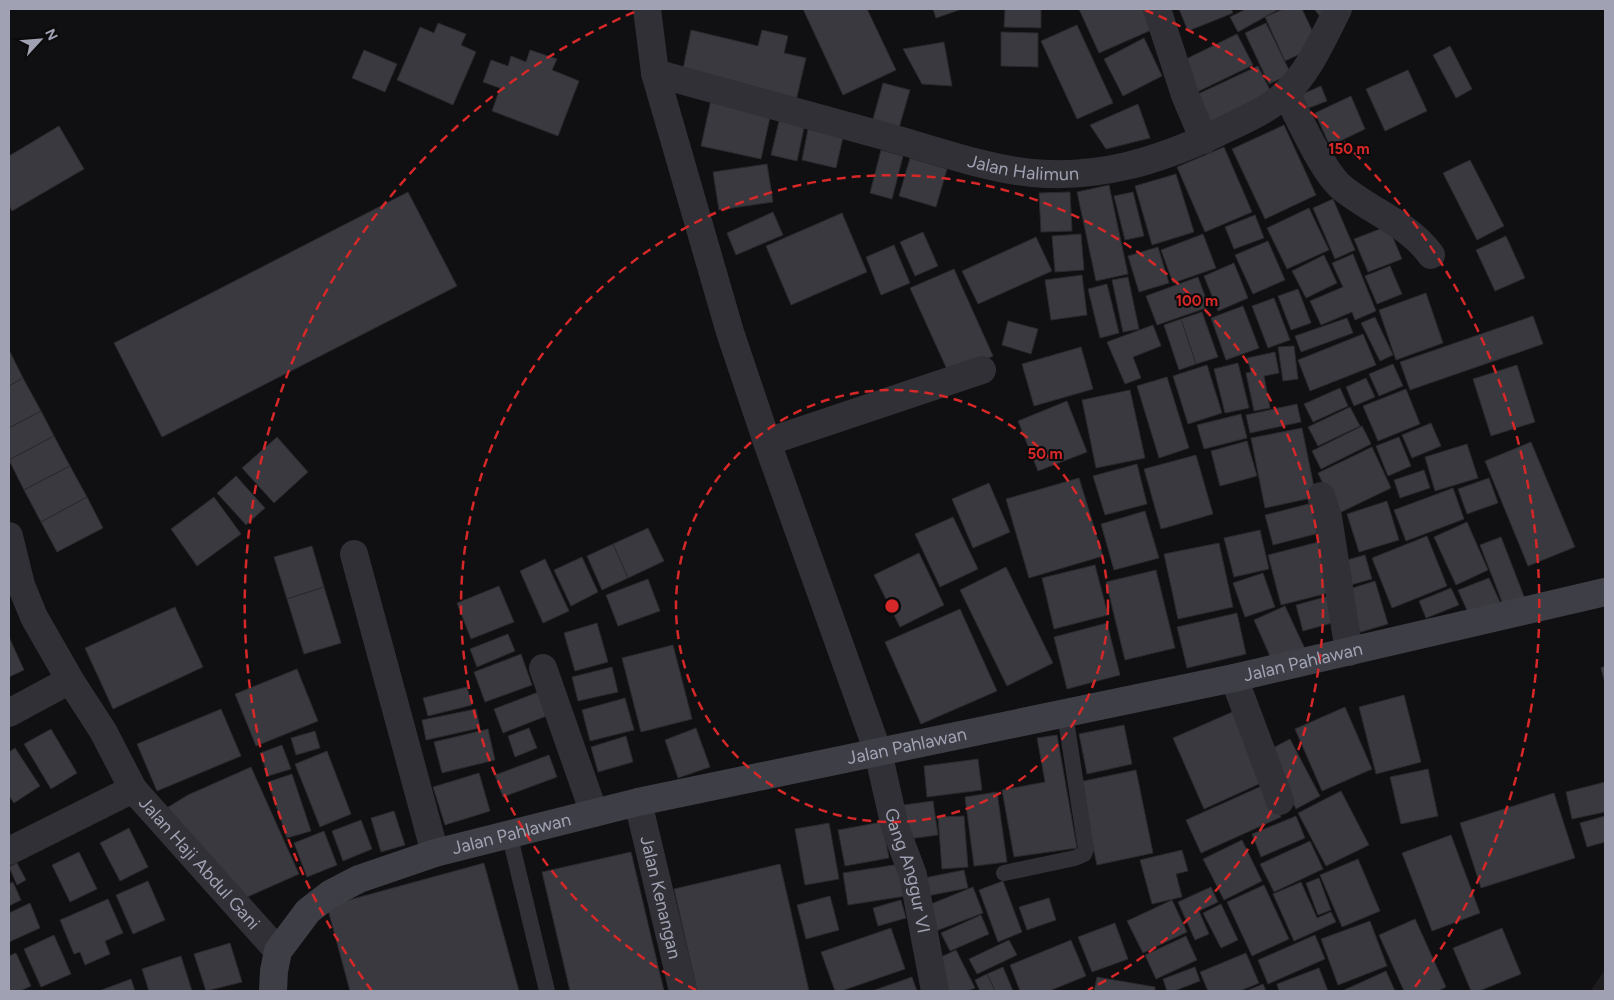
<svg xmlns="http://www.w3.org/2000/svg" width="1614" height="1000" viewBox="0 0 1614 1000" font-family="Figtree,sans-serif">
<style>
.built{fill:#1c1b1e}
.building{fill:#3a393f;stroke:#2a292d}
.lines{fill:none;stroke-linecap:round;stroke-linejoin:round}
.service{stroke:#303036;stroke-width:16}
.minor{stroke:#303036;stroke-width:28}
.tertiary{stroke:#303036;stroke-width:28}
.secondary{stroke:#3e3f46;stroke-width:28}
.ring{fill:none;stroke:#d62828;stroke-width:2.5;stroke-dasharray:9 6}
.labels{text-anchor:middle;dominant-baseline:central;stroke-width:4;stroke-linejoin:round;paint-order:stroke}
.street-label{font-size:18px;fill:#a0a2b3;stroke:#0b0b0c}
.centre{fill:#d62828;stroke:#0b0b0c;stroke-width:2.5}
.ring-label{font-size:15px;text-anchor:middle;font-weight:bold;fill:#d62828;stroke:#0b0b0c;stroke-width:4;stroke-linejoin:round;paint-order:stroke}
</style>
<rect width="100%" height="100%" fill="#100f11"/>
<polygon class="built" points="1605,970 1605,991 1590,991"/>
<g class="building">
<polygon points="803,9 867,9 896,70 843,95"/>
<polygon points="933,9 962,9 936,18"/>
<polygon points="1005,9 1041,9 1041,28 1004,27"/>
<polygon points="1079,9 1148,9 1156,28 1099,53"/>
<polygon points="1179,9 1231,9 1233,13 1188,31"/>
<polygon points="1246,9 1279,9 1238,32 1230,17"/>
<polygon points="1283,9 1302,9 1319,45 1285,61 1265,17"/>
<polygon points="1314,9 1329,9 1320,16"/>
<polygon points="438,23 466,34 461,45 476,52 453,105 397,80 420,27 434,33"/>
<polygon points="1266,23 1291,74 1269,84 1245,33"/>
<polygon points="1077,25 1113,103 1077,119 1041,41"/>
<polygon points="691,30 758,46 762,30 788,36 784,53 806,58 795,105 681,79"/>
<polygon points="1001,32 1038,33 1038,67 1001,66"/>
<polygon points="1237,34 1253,65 1197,92 1182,61"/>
<polygon points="1144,38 1162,76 1123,96 1104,59"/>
<polygon points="944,42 952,86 922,84 903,49"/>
<polygon points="1450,46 1472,89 1456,98 1433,55"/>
<polygon points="364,50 397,64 385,92 352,78"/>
<polygon points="530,50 557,59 552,70 579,81 558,136 492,111 500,88 483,82 491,60 508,66 511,56 526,62"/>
<polygon points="1258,66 1272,94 1211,123 1198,94"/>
<polygon points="1408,70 1427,111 1385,131 1366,89"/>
<polygon points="883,83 910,90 896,138 870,130"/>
<polygon points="1321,86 1327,101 1306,109 1300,95"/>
<polygon points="712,95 772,108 761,159 701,146"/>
<polygon points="1351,96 1365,129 1330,146 1315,113"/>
<polygon points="1138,104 1150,138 1106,149 1090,125"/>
<polygon points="780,117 805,123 797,161 771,155"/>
<polygon points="1284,125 1316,195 1265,219 1232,149"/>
<polygon points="59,126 84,169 12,211 9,205 9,156"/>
<polygon points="808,129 843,137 836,168 802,160"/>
<polygon points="1224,147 1252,212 1205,232 1177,167"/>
<polygon points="881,150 903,156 892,199 870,193"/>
<polygon points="910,158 947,169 936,207 899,196"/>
<polygon points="1470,160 1504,226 1477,240 1443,173"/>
<polygon points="767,164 773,202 719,210 713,172"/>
<polygon points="1176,174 1194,232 1152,245 1135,186"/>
<polygon points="1109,185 1128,274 1096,281 1077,192"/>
<polygon points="408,192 457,286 162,437 114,343"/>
<polygon points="1070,192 1072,231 1041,232 1039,193"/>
<polygon points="1133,192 1144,236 1125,240 1114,196"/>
<polygon points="1333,199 1355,250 1335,259 1313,208"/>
<polygon points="1309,208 1329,250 1287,269 1267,228"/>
<polygon points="773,212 783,235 736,255 727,233"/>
<polygon points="842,213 867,272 791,305 766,246"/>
<polygon points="1255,215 1264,238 1234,249 1225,227"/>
<polygon points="1388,226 1402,259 1368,272 1354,239"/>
<polygon points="923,232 938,266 915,276 900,242"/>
<polygon points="1081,234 1084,270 1055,272 1052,236"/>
<polygon points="1203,234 1216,268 1173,283 1161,250"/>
<polygon points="1506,236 1525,278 1495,291 1476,250"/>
<polygon points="1036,237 1052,271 978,304 962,271"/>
<polygon points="1268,241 1285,280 1253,294 1235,255"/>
<polygon points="894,245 910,283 881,295 866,257"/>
<polygon points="1158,247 1169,283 1139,292 1128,256"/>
<polygon points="1353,254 1376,311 1355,320 1352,312 1321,325 1310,301 1343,287 1332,263"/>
<polygon points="1324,255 1337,283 1306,298 1292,271"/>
<polygon points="1234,263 1248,298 1218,311 1204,276"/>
<polygon points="1390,266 1402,294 1377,304 1365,276"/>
<polygon points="954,269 993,356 950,376 910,288"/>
<polygon points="1082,275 1087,315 1051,320 1045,280"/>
<polygon points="1128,277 1139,329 1123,332 1112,280"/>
<polygon points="1198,277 1209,307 1157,325 1146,296"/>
<polygon points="1107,284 1119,333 1100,338 1088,289"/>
<polygon points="1298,289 1311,323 1291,330 1278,296"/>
<polygon points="1426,293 1443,343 1396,360 1379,310"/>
<polygon points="1274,298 1290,340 1268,348 1252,306"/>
<polygon points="1243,306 1259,348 1226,360 1211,318"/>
<polygon points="1202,312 1218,357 1196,364 1181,319"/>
<polygon points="1533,316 1543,344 1410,390 1400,362"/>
<polygon points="1375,317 1393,355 1380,361 1361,323"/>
<polygon points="1347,318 1353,333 1301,352 1295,336"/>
<polygon points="1181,319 1196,364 1179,370 1164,325"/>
<polygon points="1008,321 1038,329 1031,354 1002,345"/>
<polygon points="1153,325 1161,346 1133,357 1141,378 1125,384 1107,342"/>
<polygon points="1363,334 1376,365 1310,391 1298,360"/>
<polygon points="1294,346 1298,379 1283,381 1278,347"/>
<polygon points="1081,347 1093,389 1034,406 1022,364"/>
<polygon points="9,350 23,378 9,386"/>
<polygon points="1275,352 1279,373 1264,376 1270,408 1254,411 1246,373 1251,372 1247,358"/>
<polygon points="1238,363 1249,408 1225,413 1214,369"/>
<polygon points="1393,364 1403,386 1379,396 1369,374"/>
<polygon points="1207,365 1222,413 1188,424 1173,376"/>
<polygon points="1517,365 1535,422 1491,436 1473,379"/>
<polygon points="1167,377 1189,448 1159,458 1137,386"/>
<polygon points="23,378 41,411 9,428 9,386"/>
<polygon points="1366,378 1375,397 1354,406 1346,387"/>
<polygon points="1340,388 1348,406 1313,422 1304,404"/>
<polygon points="1406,389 1420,424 1378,441 1363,406"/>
<polygon points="1130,390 1145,458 1096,468 1082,400"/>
<polygon points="1067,401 1087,452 1038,471 1018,421"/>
<polygon points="1297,404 1301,422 1250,433 1246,415"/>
<polygon points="1350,407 1360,426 1318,446 1308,427"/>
<polygon points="41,411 54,436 9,460 9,428"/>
<polygon points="1241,414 1247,438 1204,449 1197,425"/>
<polygon points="1431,423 1441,446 1412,458 1402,435"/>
<polygon points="1362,426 1371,444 1321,469 1312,451"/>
<polygon points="1302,428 1316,497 1265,508 1251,438"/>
<polygon points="54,436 70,466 24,490 9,460"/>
<polygon points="277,437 308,472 274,503 242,468"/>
<polygon points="1399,437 1411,466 1388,476 1376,446"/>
<polygon points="1247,441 1257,476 1220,486 1211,451"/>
<polygon points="1531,442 1575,547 1528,566 1485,461"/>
<polygon points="1467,444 1478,478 1435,491 1425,457"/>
<polygon points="1372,447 1391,488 1337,514 1318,473"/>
<polygon points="1196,455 1213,514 1161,529 1144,469"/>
<polygon points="1137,464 1147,504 1105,515 1093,476"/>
<polygon points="70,466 87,497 41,522 24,490"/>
<polygon points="1424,470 1430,488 1400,498 1394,480"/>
<polygon points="236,476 265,508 246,525 217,493"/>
<polygon points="1079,478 1103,556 1029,578 1006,499"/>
<polygon points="1489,478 1498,503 1467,514 1458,489"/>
<polygon points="989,483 1010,532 973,548 952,499"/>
<polygon points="1453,488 1464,519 1406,541 1394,510"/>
<polygon points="87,497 103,528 57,552 41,522"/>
<polygon points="214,497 241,534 197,566 171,529"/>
<polygon points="1320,501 1327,531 1273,545 1265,515"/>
<polygon points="1387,501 1399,540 1359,552 1347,514"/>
<polygon points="1145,511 1159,558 1114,570 1101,524"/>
<polygon points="953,517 978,569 940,587 915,534"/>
<polygon points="1467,522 1488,570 1456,585 1434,537"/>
<polygon points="648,528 664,561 628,578 613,544"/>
<polygon points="1260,530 1269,569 1234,577 1224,538"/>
<polygon points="1427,536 1447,586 1392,608 1372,558"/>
<polygon points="1501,537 1525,599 1504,607 1480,545"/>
<polygon points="1322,541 1336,591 1281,605 1268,555"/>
<polygon points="1219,543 1233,607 1178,619 1164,554"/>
<polygon points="613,544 628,578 602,590 587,556"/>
<polygon points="312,546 324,587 287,599 274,557"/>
<polygon points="919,553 944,605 900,627 874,575"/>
<polygon points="1365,555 1372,579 1343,587 1336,563"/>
<polygon points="582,557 598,592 571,606 554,570"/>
<polygon points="545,559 569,611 543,623 520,571"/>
<polygon points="1095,565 1108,615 1054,629 1042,578"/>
<polygon points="1006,567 1053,663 1007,686 960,590"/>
<polygon points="1156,570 1175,648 1125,660 1106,582"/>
<polygon points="1263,573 1275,607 1245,617 1233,583"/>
<polygon points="1489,578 1500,602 1469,615 1458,590"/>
<polygon points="648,579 660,611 618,626 606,595"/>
<polygon points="1375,581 1388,624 1354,634 1340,592"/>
<polygon points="499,586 514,622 471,639 457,603"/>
<polygon points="324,587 341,643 304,654 287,599"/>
<polygon points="1451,588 1459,605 1426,618 1419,601"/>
<polygon points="1336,594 1343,620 1303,631 1296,605"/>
<polygon points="1285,606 1305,649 1273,663 1254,620"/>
<polygon points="175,607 203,667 113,709 85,648"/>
<polygon points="960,609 997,691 921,724 885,642"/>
<polygon points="1237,613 1246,654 1187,668 1177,627"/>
<polygon points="597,623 608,662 575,671 564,633"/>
<polygon points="1107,623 1120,675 1067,689 1054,637"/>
<polygon points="508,634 515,651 477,667 470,649"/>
<polygon points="9,637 24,670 9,677"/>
<polygon points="673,645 692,719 641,732 622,658"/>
<polygon points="521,654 532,685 485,702 474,672"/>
<polygon points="1605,666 1605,683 1601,668"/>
<polygon points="612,667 618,692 578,701 572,677"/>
<polygon points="297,669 318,721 256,746 235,694"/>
<polygon points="467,687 472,705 428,716 423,698"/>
<polygon points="541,691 549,715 503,733 494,709"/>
<polygon points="1404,695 1421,762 1376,774 1359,707"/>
<polygon points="625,698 634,730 590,741 582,710"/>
<polygon points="1345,707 1372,769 1322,791 1295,729"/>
<polygon points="221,709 241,756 157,791 137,744"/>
<polygon points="476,709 480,728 426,740 422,720"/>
<polygon points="1239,709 1270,779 1204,809 1173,738"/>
<polygon points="1124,725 1132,764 1087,774 1079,734"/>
<polygon points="529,728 537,748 515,757 508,736"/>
<polygon points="696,728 710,767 678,778 665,740"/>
<polygon points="51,729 77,773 51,789 24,744"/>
<polygon points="488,729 495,760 442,773 434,742"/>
<polygon points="315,731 320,748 296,755 291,738"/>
<polygon points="1057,735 1077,848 1014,857 1002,790 1045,782 1037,738"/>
<polygon points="626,736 633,762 598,772 591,747"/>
<polygon points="1290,739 1320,796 1296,809 1267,751"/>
<polygon points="282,745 291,769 268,776 260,753"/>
<polygon points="15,748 40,786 14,803 9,796 9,752"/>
<polygon points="327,751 351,814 320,827 295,764"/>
<polygon points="549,755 557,777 503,797 495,775"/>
<polygon points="978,759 982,790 927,797 924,766"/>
<polygon points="251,767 299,874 236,902 160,812 188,795"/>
<polygon points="1428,769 1438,816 1401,824 1390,777"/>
<polygon points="1136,770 1153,853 1097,865 1079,782"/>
<polygon points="479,773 490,811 445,825 433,787"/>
<polygon points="292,774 311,831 287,838 268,782"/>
<polygon points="1605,782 1605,812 1572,819 1566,792"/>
<polygon points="1266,784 1281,817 1201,853 1186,820"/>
<polygon points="1341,791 1369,845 1326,866 1298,813"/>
<polygon points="997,792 1007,862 974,866 965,797"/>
<polygon points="1554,793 1575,858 1481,888 1460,823"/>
<polygon points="933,801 938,835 901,840 896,806"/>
<polygon points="394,811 405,845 381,852 371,818"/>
<polygon points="964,816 968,867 942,869 938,817"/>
<polygon points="1296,816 1305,838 1261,857 1252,834"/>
<polygon points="1605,816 1605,842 1587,847 1580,823"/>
<polygon points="361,820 372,849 343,861 332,831"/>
<polygon points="882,822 889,858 845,866 838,830"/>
<polygon points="829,823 839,879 805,885 795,829"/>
<polygon points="129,828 148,867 120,881 100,843"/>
<polygon points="324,831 337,865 307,877 294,843"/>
<polygon points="1451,835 1480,913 1432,931 1402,853"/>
<polygon points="1242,840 1262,881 1224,900 1203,859"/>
<polygon points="1310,841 1323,869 1274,892 1260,864"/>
<polygon points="1182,850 1188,871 1176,874 1182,897 1152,904 1140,860"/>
<polygon points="79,852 97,889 70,902 52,865"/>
<polygon points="631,852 664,991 570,991 542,872"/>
<polygon points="1358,859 1380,911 1342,927 1320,875"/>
<polygon points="17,863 26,880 17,885 9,867"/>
<polygon points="484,863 519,991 350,991 327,906"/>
<polygon points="780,864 809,991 697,991 674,889"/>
<polygon points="900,864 906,896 848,905 843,873"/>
<polygon points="964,870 968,888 927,896 924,878"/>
<polygon points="1319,878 1331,910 1318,915 1306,883"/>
<polygon points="148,881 165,920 133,934 116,895"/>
<polygon points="1003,881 1022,932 998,942 979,890"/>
<polygon points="13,882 21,900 9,906 9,884"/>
<polygon points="1301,882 1317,918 1331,912 1336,922 1294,941 1273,894"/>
<polygon points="1264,885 1289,939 1252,956 1227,902"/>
<polygon points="973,887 983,913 936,931 926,906"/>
<polygon points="1211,887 1218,902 1199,911 1209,934 1195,940 1178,902"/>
<polygon points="830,896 839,930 806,939 797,905"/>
<polygon points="1049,898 1056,920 1027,930 1019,907"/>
<polygon points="108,899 123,933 105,941 110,954 85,965 80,952 74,954 60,920"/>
<polygon points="901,900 906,918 878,926 873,908"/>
<polygon points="1172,900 1187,932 1143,953 1127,921"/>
<polygon points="30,903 40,928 9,942 9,913"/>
<polygon points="1221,904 1238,940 1221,948 1203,913"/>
<polygon points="981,915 989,934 950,951 941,933"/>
<polygon points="1415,919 1446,987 1438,991 1404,991 1379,935"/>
<polygon points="1370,921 1387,966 1338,985 1321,939"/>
<polygon points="1115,923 1128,959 1092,972 1078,937"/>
<polygon points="891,928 905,969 841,991 835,991 821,952"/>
<polygon points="1502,928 1521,974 1479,991 1471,991 1453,948"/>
<polygon points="54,935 71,974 41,987 24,949"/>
<polygon points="1315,935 1325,959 1268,984 1258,960"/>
<polygon points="1186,936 1197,960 1156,979 1145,955"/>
<polygon points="1009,940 1017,955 977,974 969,959"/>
<polygon points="1071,940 1086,976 1049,991 1020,991 1010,965"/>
<polygon points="230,943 242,982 206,991 194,954"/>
<polygon points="956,950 975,988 967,991 943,991 930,962"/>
<polygon points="16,953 31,986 20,991 9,991 9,956"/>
<polygon points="1246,953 1259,983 1240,991 1208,991 1200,972"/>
<polygon points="181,956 192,991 149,991 142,969"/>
<polygon points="1003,967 1013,991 995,991 987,974"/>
<polygon points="1195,967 1200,981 1174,991 1167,991 1163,979"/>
<polygon points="1319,968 1328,991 1279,991 1277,984"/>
<polygon points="1386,971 1395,991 1342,991"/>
<polygon points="987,974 995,991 980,991 975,980"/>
<polygon points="912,977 917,991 872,991"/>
<polygon points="1097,977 1155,987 1155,991 1094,991"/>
<polygon points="131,979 135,991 99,991"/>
<polygon points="1263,984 1266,991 1246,991"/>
</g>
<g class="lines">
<g class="service">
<polyline points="509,833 547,991"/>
<polyline points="1004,873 1075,858 1084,854 1086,849 1065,714"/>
</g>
<g class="minor">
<path id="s1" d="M647,9L655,73L730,332L767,442L878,752L895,827L913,875L935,991"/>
<polyline points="1157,9 1185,95 1204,140"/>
<path id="s2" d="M655,73C735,95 815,117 895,139C937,151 989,169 1032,173C1099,179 1158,161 1217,133C1240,122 1267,111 1286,93C1310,70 1323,38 1338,9"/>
<path d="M1286,93C1298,116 1322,170 1340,186C1369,211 1408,223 1431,255"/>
<polyline points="767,442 982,370"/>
<polyline points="1321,496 1328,517 1349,652"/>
<polyline points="9,536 21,585 34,617 70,680 103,731 133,789"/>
<polyline points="354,554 435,853"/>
<polyline points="543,668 594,813"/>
<polyline points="1234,678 1280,801"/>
<polyline points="9,713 70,680"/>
<path id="s3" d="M638,802L683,991"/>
</g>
<path class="tertiary" id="s4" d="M9,851L133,789L278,951"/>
<path class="secondary" id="s5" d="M273,991L274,971L278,951L308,911L330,894L359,879L435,853L638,802L1234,678L1605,592"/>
</g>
<g class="ring">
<circle cx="892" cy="606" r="216"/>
<path d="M696 990A431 431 0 1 1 1088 990"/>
<path d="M372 991A647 647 0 0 1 639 10M1145 10A647 647 0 0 1 1412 991"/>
</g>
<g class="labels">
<g class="street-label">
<text stroke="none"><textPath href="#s2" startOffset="381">Jalan Halimun</textPath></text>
<text stroke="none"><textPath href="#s5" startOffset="1120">Jalan Pahlawan</textPath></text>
<text stroke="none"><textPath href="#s5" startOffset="715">Jalan Pahlawan</textPath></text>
<text stroke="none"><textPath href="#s5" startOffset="310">Jalan Pahlawan</textPath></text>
<text stroke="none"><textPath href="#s4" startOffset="238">Jalan Haji Abdul Gani</textPath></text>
<text stroke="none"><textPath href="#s1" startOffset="902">Gang Anggur VI</textPath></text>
<text stroke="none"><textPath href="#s3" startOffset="98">Jalan Kenangan</textPath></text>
</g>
</g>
<circle cx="892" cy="606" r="8" class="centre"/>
<g class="ring-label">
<text x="1349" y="154">150 m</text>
<text x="1197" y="306">100 m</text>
<text x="1045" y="459">50 m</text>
</g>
<rect width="1614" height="1000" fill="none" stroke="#a0a2b3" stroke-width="20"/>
<g transform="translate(40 40) rotate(64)" stroke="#0b0b0c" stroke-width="4" paint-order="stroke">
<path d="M0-4L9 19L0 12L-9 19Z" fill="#a0a2b3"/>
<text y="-8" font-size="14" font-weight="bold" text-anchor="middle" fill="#a0a2b3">N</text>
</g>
</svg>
